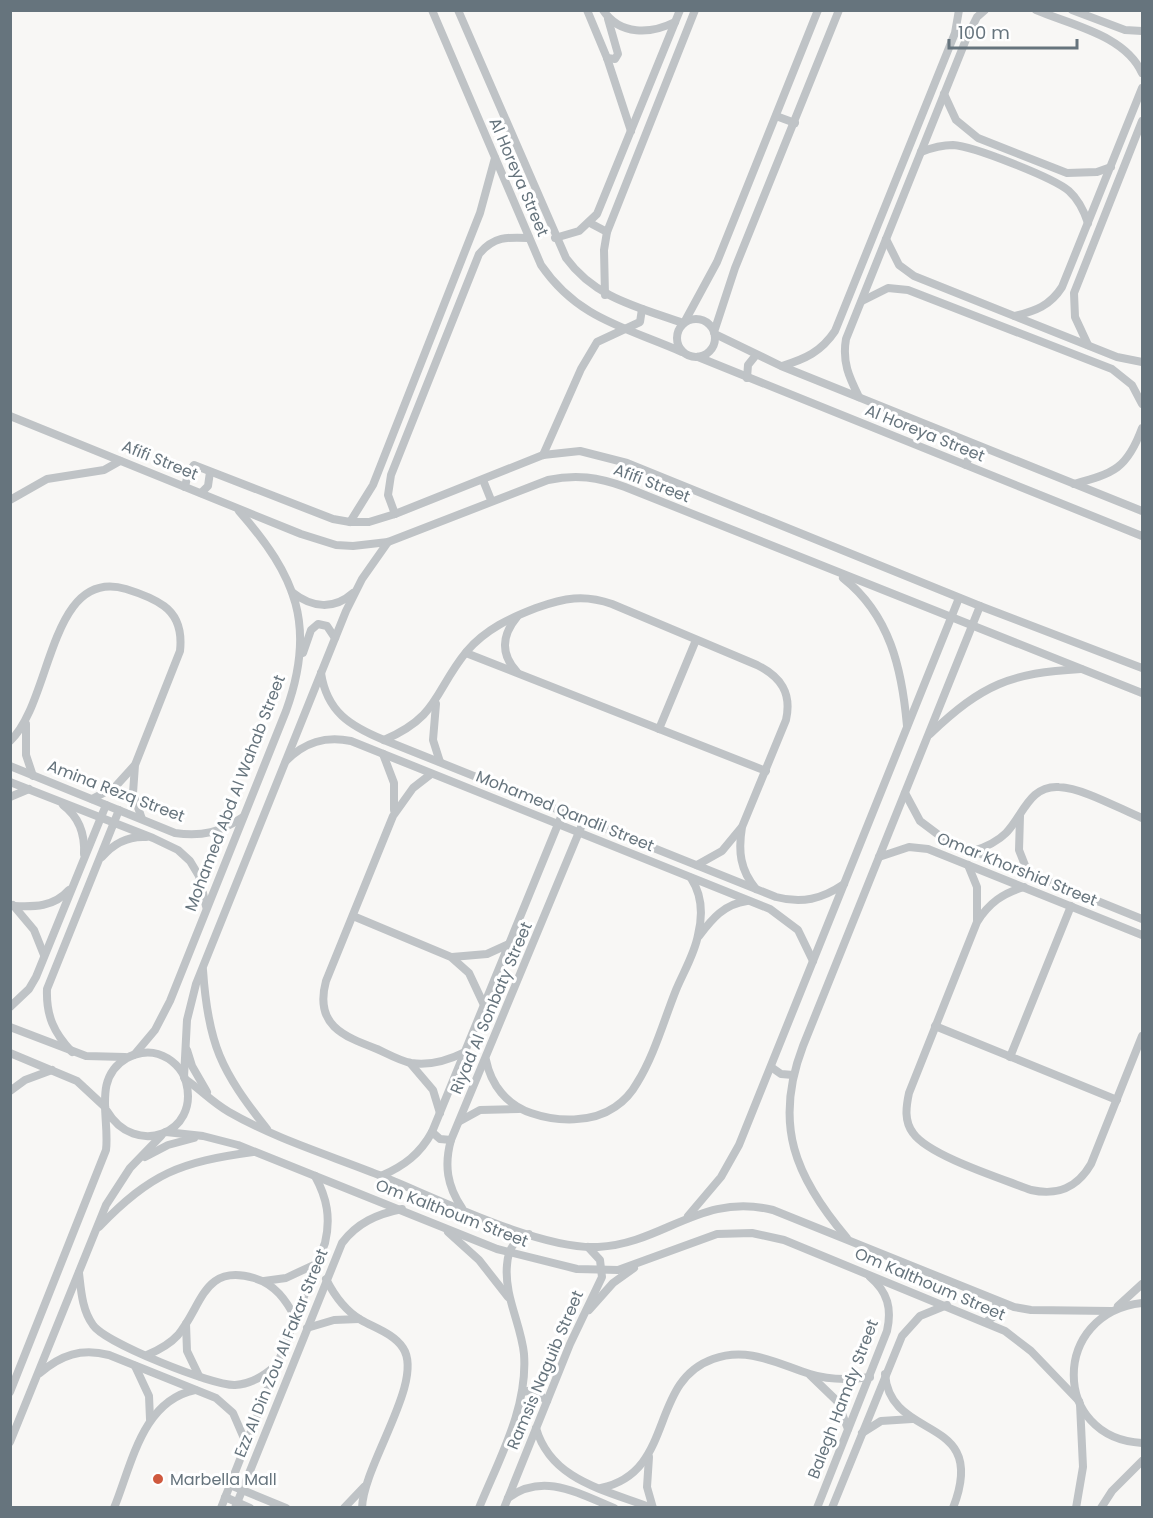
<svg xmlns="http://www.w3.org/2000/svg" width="1153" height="1518" viewBox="0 0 1153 1518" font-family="Poppins,sans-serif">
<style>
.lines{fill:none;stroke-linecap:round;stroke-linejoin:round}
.minor{stroke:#bfc3c6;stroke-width:8}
.poi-dot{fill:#cf593e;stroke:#fff;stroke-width:2}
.labels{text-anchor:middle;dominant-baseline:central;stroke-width:6;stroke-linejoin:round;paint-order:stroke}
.street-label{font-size:16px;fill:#66747d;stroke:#fff}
.poi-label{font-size:16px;fill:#66747d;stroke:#fff;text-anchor:start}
</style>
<rect width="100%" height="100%" fill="#f8f7f5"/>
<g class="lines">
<g class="minor">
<path d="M432,10L541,265C578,319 625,327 682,352"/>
<path d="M458,10L566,258C595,298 638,307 683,323"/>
<polyline points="587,10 607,58 631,131"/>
<path d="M603,10C620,36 651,34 675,22"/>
<path d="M1036,10C1071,25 1125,35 1142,73"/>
<polyline points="1072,10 1125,30 1142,31"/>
<polyline points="607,58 615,59 618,54 608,19"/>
<polyline points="944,94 956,120 978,138 1067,173 1097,172 1111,167"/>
<polyline points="776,116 795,123"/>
<path d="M921,152C931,148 941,145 953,145C973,146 1054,178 1069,191C1079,200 1084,211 1088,223"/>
<polyline points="590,223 607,232"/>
<polyline points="555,238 579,231 597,214 680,10"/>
<polyline points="886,239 899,265 914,276 1117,357 1142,362"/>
<polyline points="605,295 604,250 607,232 695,10"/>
<polyline points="862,301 888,288 908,290 1112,369 1132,385 1142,404"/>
<path d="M1015,316C1035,311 1050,306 1062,287L1142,88"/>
<circle cx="696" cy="338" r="19"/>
<polyline points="685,321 717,262 818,10"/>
<polyline points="714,332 735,268 839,10"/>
<polyline points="715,334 781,366 1142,511"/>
<polyline points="1088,345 1075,317 1074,293 1142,121"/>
<polyline points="698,357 1142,536"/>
<path d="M782,366C805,359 821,352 835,331L955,33L959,10"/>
<polyline points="747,378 748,365 756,355"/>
<path d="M859,397C849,377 842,362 846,339L967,37L977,17L985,10"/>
<path d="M10,416L301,534L336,545L353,546L388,542L548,480C576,474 598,477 625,487L1142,693"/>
<polyline points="543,455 581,369 597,342 640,322 642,309"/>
<polyline points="966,465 973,445"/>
<polyline points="483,480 491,500"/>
<path d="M1074,484C1114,473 1127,469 1142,428"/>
<polyline points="185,487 188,473 194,465 333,519 350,522 369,522 395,514 543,455 580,451 627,463 980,606 1142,668"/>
<polyline points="201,493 208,486 210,472"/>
<polyline points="10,500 47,479 104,470 120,461"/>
<path d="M395,514L388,495L391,475L479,254C494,236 508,237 529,238"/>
<polyline points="350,522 373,485 480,213 495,158"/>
<path d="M843,578C890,615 902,669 907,726"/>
<path d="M292,592C312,608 334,610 353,593"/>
<polyline points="303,653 311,630 318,624 327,626 335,638"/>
<polyline points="466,653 766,771"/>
<path d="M517,672C500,654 502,635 517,617"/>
<path d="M321,673C327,712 350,726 384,740L776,897C802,904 822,899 844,884"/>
<polyline points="436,704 433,740 440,762"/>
<polyline points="26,724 26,755 33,776"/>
<polyline points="659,729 696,640"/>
<path d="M930,734C983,684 1010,673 1081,669"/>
<path d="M384,740C440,716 434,691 467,651C486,629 510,618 536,608C564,598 584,594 612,604L757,665C781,677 792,693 786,720L742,827C738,851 740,870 756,889"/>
<path d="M10,741C52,703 49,566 126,589C139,593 153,598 164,606C179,617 182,633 180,651L135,765L133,793L142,819"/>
<polyline points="383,754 394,783 394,810"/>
<path d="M286,761C305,742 325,736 351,741L770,909L798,930L813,961"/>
<path d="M10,766L175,833C202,837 221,832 243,817"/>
<path d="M431,774L413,788L393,816L326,981C314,1025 343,1036 377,1049C388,1054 400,1061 411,1063C430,1066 449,1060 465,1052"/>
<polyline points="10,782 153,838 178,850 190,861 199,876 206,906"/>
<polyline points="905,793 920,821 944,839 1142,919"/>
<polyline points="10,797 29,789"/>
<polyline points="92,799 115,787 134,766"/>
<path d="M63,805C79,817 85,835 84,854"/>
<polyline points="1020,816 1019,850 1028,873"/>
<path d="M973,851C986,847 997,842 1006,833C1023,816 1029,785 1059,787C1083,788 1120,809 1142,818"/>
<path d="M102,857C113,844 128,836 146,837"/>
<polyline points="879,857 909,847 928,849 1142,935"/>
<polyline points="697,865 722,851 741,828"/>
<polyline points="968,865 977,887 977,920"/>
<path d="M1024,887C1003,893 989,903 977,922L909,1093C906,1107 904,1121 913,1133C929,1156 1003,1179 1031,1190C1058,1196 1077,1188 1091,1164L1142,1036"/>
<polyline points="13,905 34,930 44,955"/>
<path d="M14,906C34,907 54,907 69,890"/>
<polyline points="353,916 451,957 469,973 484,1005"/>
<path d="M699,936C712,919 724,904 747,901"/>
<polyline points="452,957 487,954 509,944"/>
<path d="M203,970C208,1044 221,1071 267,1129"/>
<polyline points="10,1007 29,989 36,977 106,805"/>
<polyline points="935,1026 1117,1100"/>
<polyline points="10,1027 86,1056 125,1057"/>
<polyline points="187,1050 192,1066 207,1092"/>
<path d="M72,1052C54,1033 46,1016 47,989L119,810"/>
<polyline points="10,1053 77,1081 105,1107"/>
<path d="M134,1055L155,1030L170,1001L286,711C317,626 296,576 239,511"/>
<polyline points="1010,1057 1071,906"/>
<path d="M486,1060C491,1085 507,1105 531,1113C557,1122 592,1123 615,1107C624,1101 632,1092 637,1083C654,1056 664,1020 676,990C683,973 695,953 698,935C703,915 702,895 691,878"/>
<polyline points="410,1063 433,1090 440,1113"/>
<polyline points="771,1067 781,1074 793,1075"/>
<polyline points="184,1077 187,1020 196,984 346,611 362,579 388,542"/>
<path d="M185,1079C200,1089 213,1103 229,1112C276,1139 329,1155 379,1175C436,1198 540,1250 598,1247C663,1244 701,1192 773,1210L1014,1307L1031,1310L1111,1311"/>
<polyline points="10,1091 25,1080 52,1070"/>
<polyline points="460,1121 480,1110 519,1109"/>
<polyline points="166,1132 203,1136 238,1145 497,1249 577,1269 618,1270 717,1234 752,1233 784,1240 1005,1331 1031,1351 1079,1401"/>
<polyline points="432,1132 440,1139 451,1140"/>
<polyline points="145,1157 168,1145 194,1138"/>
<path d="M381,1176C404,1166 420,1154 432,1132L563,812"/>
<path d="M462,1208C447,1186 444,1165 451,1140L584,820"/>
<polyline points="688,1216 721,1177 739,1145 959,598"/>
<path d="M99,1227C151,1173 180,1162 253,1152"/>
<polyline points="448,1232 479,1260 508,1297"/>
<path d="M847,1238C795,1177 773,1124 803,1046L980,606"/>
<path d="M79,1273C81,1290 82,1310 93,1325C105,1343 213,1386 235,1385C251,1384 264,1376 275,1366"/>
<path d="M326,1279C334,1295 346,1311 361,1320C375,1328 394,1334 403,1348C425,1381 363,1465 362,1508"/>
<polyline points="264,1281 286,1278 318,1263"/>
<path d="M1142,1303C1051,1313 1051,1438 1142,1443"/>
<polyline points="1118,1306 1142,1284"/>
<polyline points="589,1310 613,1283 634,1268"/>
<polyline points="986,1322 997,1314 996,1301"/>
<polyline points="186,1324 187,1351 199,1376"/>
<polyline points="307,1328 334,1320 359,1319"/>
<path d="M147,1355C159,1350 169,1345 178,1335C202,1307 203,1263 254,1278C275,1284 286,1300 296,1319"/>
<polyline points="135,1366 149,1396 150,1419"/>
<path d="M40,1373C61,1355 81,1348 109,1355L216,1398L233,1413L246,1443"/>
<path d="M885,1374C890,1443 990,1413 953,1508"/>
<polyline points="810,1375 837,1401 848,1429"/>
<path d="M10,1392L106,1150C110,1118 92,1078 127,1058C135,1053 148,1051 158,1054C171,1058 183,1069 186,1082C200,1134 135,1158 107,1111"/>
<polyline points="522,1392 534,1390 547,1401"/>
<path d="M536,1428C551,1481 606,1490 652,1508"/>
<polyline points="862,1433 881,1421 912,1419"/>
<polyline points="10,1442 106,1205 130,1168 161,1136"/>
<polyline points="649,1457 647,1487 653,1508"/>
<polyline points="230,1485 286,1508"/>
<path d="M601,1488C676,1472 648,1382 713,1359C748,1346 778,1364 810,1374C829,1380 850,1380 870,1377"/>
<polyline points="225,1497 250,1508"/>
<path d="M508,1498C543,1472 578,1493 614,1508"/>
<path d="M114,1508C132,1464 142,1401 195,1390"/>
<path d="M221,1508L325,1243C331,1218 327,1198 315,1176"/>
<path d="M235,1508L342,1243C357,1223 377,1214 402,1209"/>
<polyline points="344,1508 364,1487"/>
<path d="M479,1508C499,1459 528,1408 524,1354C521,1324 504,1296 507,1265C508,1249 514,1239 529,1234"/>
<polyline points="504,1508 570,1344 602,1277 600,1260 588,1247"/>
<path d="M817,1508L887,1331C892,1309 888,1292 870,1277"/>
<polyline points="832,1508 902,1336 920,1316 947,1305"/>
<polyline points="1076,1508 1083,1467 1080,1404"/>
<polyline points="1101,1508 1112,1491 1142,1461"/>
</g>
</g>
<circle class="poi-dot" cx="158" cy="1479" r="6"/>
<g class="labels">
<g class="street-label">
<text transform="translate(519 177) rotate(67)">Al Horeya Street</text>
<text transform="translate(925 433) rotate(22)">Al Horeya Street</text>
<text transform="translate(160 460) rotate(22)">Afifi Street</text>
<text transform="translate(652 483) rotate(21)">Afifi Street</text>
<text transform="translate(116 791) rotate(21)">Amina Rezq Street</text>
<text transform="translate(235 793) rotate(-69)">Mohamed Abd Al Wahab Street</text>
<text transform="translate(565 811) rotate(22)">Mohamed Qandil Street</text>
<text transform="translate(1017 869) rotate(22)">Omar Khorshid Street</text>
<text transform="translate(491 1008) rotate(-67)">Riyad Al Sonbaty Street</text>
<text transform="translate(452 1213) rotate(21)">Om Kalthoum Street</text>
<text transform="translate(930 1284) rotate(23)">Om Kalthoum Street</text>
<text transform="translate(281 1353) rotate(-68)">Ezz Al Din Zou Al Fakar Street</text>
<text transform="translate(545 1370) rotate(-67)">Ramsis Naguib Street</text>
<text transform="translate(843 1399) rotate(-69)">Balegh Hamdy Street</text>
</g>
<g class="poi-label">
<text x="170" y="1479">Marbella Mall</text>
</g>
</g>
<rect width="1153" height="1518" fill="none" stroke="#66747d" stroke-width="24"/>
<path d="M949 39v9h128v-9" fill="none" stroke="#66747d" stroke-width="3"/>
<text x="958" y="39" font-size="18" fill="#66747d" stroke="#ffffff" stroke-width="4.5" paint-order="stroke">100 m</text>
</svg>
